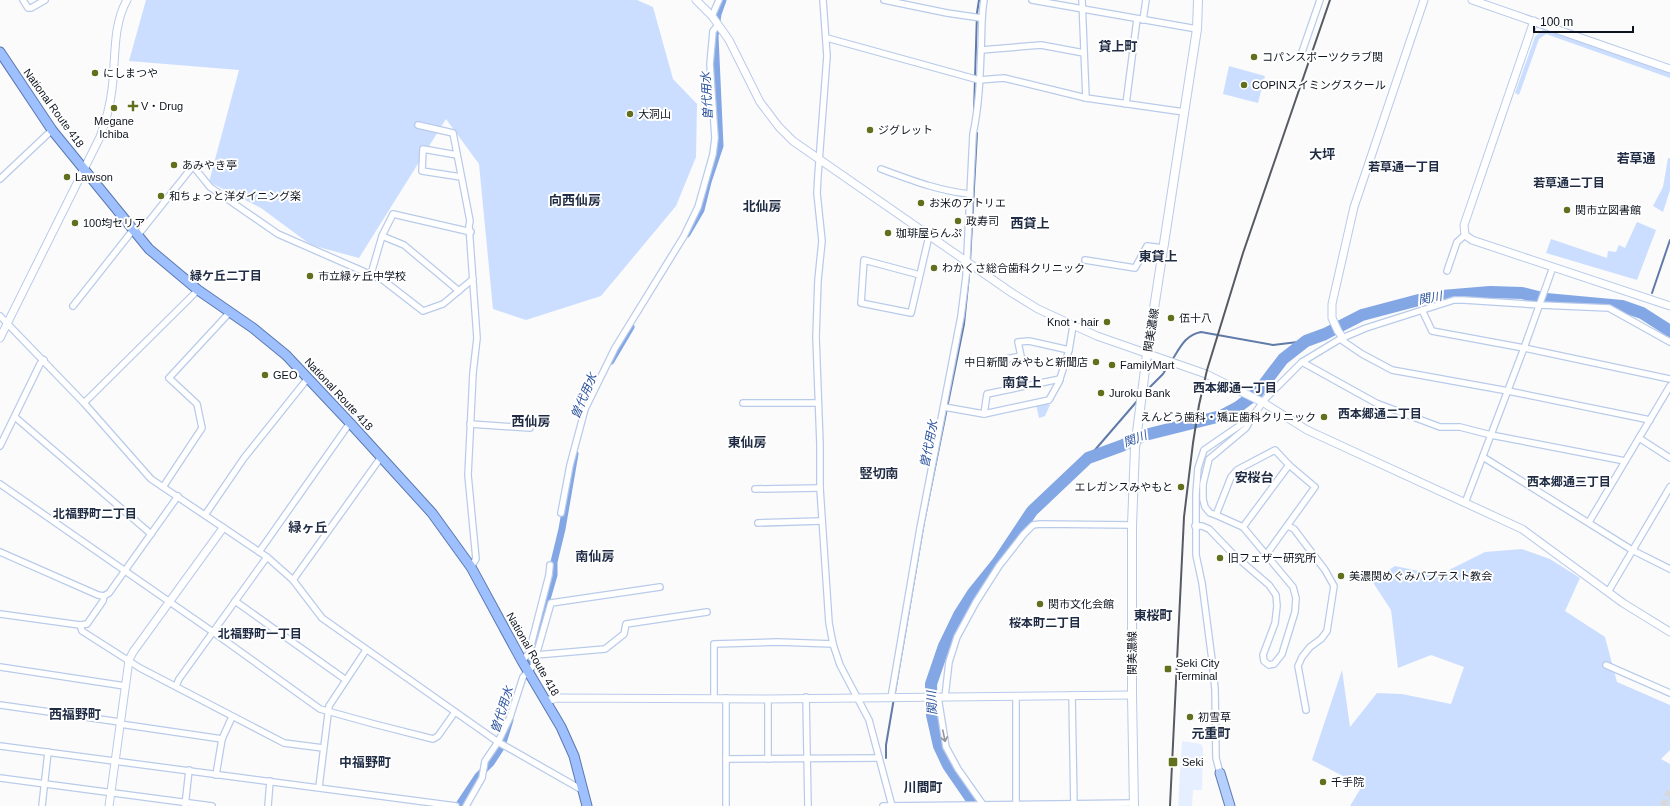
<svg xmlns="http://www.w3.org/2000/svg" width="1670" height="806" viewBox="0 0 1670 806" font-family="Helvetica,'Noto Sans JP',sans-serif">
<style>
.built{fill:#e6efff}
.green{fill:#cbdeff}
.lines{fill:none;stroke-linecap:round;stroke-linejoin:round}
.stream{stroke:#607aa9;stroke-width:2}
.canal{stroke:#83a6e5;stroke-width:7}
.river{stroke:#83a6e5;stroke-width:12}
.tertiary-tunnel{stroke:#d7d8da;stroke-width:7;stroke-dasharray:7 3.5;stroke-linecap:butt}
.minor-casing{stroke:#b9cbea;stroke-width:8}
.tertiary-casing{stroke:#b9cbea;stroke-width:9}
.secondary-casing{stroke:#b9cbea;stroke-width:10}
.primary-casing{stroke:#5b79af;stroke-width:11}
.trunk-casing{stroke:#5b79af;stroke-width:11}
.minor{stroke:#fff;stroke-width:5.5}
.tertiary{stroke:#fff;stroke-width:7}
.secondary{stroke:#fff;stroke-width:8}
.primary{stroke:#b6d0fe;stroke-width:9}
.trunk{stroke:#9ec0fe;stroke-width:9}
.rail{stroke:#565a62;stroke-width:2}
.oneway{stroke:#92959a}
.poi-dot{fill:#60701d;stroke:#fff;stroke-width:1.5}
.labels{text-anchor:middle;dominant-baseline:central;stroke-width:4;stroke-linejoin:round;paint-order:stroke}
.poi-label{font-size:11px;fill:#0d131e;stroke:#fff;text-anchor:start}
.street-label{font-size:11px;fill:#0d131e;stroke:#fff}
.water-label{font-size:12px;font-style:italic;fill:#2d549f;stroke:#fff}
.neighbourhood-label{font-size:12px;font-weight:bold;fill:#1f2c44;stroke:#fff}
.quarter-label{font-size:13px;font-weight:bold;fill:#1f2c44;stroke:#fff}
</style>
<rect width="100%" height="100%" fill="#fbfbfb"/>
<polygon class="built" points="1182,741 1201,744 1203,748 1202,790 1193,790 1192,806 1178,806"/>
<g class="green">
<polygon points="146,0 637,0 653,7 673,79 697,104 696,157 676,206 601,296 526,320 493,309 479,164 446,119 359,258 311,245 261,208 209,182 239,70 129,61"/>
<polygon points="1546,28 1670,72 1670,78 1546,34 1539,39 1519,95 1515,93 1535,37 1540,32"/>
<polygon points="1229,66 1265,76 1258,103 1223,94"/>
<polygon points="1668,158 1670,158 1670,190 1663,212 1653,206 1663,187"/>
<polygon points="1637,222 1656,230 1637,280 1546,253 1551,239 1607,258 1608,251 1616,252 1619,245 1625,248"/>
<polygon points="1045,403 1050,405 1045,416 1039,418 1036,404"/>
<polygon points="1522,549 1550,559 1580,578 1565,611 1605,637 1617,682 1670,705 1670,750 1661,759 1670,764 1670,806 1350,806 1362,786 1312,760 1342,670 1350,727 1377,693 1402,694 1451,704 1464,667 1431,655 1398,668 1391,610 1372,581 1395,566 1439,575 1485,552"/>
</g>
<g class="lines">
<g class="stream">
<polyline points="974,112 977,13 979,0"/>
<polyline points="970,261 977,133"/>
<polyline points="1652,293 1670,240"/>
<path d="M1172,360C1180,348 1185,335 1201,332L1273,345L1306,341"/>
<polyline points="1145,392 1163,374 1169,364"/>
<polyline points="1088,458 1138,400"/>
<polyline points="886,758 886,745 924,522 964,324 970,266"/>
</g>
<g class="canal">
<polyline points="687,234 701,210 708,182 720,146 715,36 718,14 723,0"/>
<polyline points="611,361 631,327"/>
<polyline points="526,672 554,575 554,562 562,529 575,454"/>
<polyline points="458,806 478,776 491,763 502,746 510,720"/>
</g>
<polyline class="river" points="979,806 970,797 948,765 939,746 932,715 931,684 944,646 959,615 973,593 998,562 1032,511 1088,458 1121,446 1145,435 1221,416 1238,407 1258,392 1283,359 1306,341 1325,334 1362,315 1430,297 1490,292 1522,293 1546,299 1622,306 1642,313 1670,331"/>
<polyline class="tertiary-tunnel" points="1663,806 1670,791"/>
<g class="minor-casing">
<g id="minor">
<polyline points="23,0 28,8 31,8 45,0"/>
<polyline points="823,0 827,56 818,175 817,193 822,241 818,280 816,337 820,444 820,488 829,623 833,644 840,665 869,720 892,806"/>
<polyline points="884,0 947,13 981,18"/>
<polyline points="1032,0 1197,29"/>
<polyline points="1082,0 1086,98"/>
<polyline points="712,16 719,0"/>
<polyline points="1143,20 1146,0"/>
<polyline points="827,38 979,80 1004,78 1086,98 1184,112"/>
<polyline points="981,50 1041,45 1084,53"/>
<polyline points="1302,52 1320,0"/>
<polyline points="1126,104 1137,19"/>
<polyline points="418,125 453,133 470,221 469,226 477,338 473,373 468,475 476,559 471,567"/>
<polyline points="457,155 423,149 422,171 461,177"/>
<path d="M881,169C911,180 939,191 970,194"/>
<polyline points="0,179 52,130"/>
<polyline points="138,235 193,166 210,187 278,234 383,280 423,311 443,304 473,279"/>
<polyline points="382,236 404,245 459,291"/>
<polyline points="1085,260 1135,268 1147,246 1164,248"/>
<polyline points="1447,271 1457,242 1465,235"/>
<polyline points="371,274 382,236 393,214 471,232"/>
<polyline points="920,275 864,260 861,303 911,313 929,236"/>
<polyline points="73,306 133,230"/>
<polyline points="1422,310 1432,331 1524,348 1670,379"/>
<polyline points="0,316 84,403 151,479 267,557 293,580 322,618 498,742 584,791"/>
<polyline points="1340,339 1362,354 1392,370 1508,391 1650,420"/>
<polyline points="1302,362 1376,403 1440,427 1460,427 1491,435 1625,461"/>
<polyline points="985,363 1021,356 1018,342 1029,341 1069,350 1073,326"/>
<polyline points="84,403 198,290"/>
<polyline points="743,403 818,403"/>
<polyline points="944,407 984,414 1049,400 1059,382 1069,350"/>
<polyline points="984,414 987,394 1060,379"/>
<polyline points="15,417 151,534"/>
<polyline points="470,424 530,428"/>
<polyline points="1639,438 1670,458"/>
<polyline points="0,446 40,364 44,360"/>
<polyline points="1483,457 1632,550 1670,569"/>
<polyline points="0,484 213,632 320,709 374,724 433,739 438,736 455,712"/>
<polyline points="163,487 202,428 197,404 169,378 230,312"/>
<polyline points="755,489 820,488"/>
<polyline points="1465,503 1524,348 1553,267"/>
<polyline points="561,513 570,465 585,409 615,348 684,236 698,207 713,154 715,138 710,64 713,31 718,25"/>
<polyline points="205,515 244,458 308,378"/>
<polyline points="1216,515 1210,513 1205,507 1203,499 1203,484 1209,459 1246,428 1251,419"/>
<polyline points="1589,522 1670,386"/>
<polyline points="758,523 821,521"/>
<polyline points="1195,526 1202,526 1209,529 1234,555 1269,585 1276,595 1277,606 1275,623 1263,655 1264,661 1269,665 1274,664 1282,654 1295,612 1296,598 1293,587 1243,527 1216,515 1231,477 1237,470 1275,450 1289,465 1315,487 1266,555"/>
<polyline points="1288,526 1294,529 1325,570 1334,586 1327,631 1321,639 1310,647 1302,657 1298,666 1306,710"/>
<polyline points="1243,527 1289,465"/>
<polyline points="0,552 98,595 104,596 109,593 178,496"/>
<polyline points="259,552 347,427 351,424"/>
<polyline points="293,580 379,460 382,458"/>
<polyline points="1608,592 1670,487"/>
<polyline points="235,601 346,680"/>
<polyline points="0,614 80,625 87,624 103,601 104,596"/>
<polyline points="80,625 82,631 140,668 284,743 323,748"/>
<polyline points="536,655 605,649 624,634 626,624 707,612"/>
<polyline points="522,661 529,653 549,575 550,565"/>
<polyline points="1606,665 1670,693"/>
<polyline points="0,667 125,686"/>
<polyline points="176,686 179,679 267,557"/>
<polyline points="1072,695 1074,806"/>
<polyline points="1016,696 1016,804"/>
<polyline points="806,697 808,806"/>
<polyline points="938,697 946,747 958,769 984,806"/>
<polyline points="945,697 949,662 957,637 976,602 999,566 1024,534 1033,525 1040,524 1132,525"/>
<polyline points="714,698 714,644 778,642 833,644"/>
<path d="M891,698L920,528L961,316L966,276L973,134C979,106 980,78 981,50C982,33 981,17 984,0"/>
<polyline points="0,705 120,722"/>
<polyline points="120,724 222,739"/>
<polyline points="0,746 456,806"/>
<polyline points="726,759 879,758"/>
<polyline points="768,759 768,699"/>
<polyline points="1220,773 1216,758 1215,689 1212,660 1202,583 1196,555 1196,494 1198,468 1204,450 1252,417 1266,398 1302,362 1340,339 1366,328 1454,300 1464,300 1540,305 1609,308 1670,342"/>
<polyline points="216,775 222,739 232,717"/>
<polyline points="0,778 212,806"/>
<polyline points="319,787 329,706 366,650"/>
<polyline points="42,806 48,752"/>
<polyline points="185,806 189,770"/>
<polyline points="268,806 270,781"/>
<polyline points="466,806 482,778 485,761 498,742 510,717 523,677 533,666 551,603 660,587"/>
<polyline points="726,806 726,698"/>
<polyline points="883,806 1134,803"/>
</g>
</g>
<g class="tertiary-casing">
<g id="tertiary">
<polyline points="696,0 712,16 729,40 760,102 779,127 793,141 1012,293 1038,309 1097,336 1206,374 1264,403 1307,430 1522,529 1623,603 1670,632"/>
<polyline points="1472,0 1670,69"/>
<polyline points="1534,21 1464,225 1465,235 1472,240 1670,306"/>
<path d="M0,338L100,137C106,121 110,106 112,89C116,61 112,26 127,0"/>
<polyline points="1343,338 1338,331 1332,318 1332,304 1354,207 1424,0"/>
<polyline points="546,701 557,698 768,699 1132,695"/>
<polyline points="109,806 129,660 133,652 223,528"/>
</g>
</g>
<g class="secondary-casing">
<polyline id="secondary" points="1134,806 1132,695 1132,525 1135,448 1147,354 1197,29 1198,0"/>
</g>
<g class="primary-casing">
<polyline id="primary" points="1220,773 1230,806"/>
</g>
<g class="trunk-casing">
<polyline id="trunk" points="0,52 52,130 149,249 198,290 253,328 286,355 351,424 432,513 471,567 522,661 561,727 574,756 587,806"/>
</g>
<use href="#minor" class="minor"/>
<use href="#tertiary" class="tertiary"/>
<use href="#secondary" class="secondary"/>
<use href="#primary" class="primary"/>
<use href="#trunk" class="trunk"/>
<polyline class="rail" points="1170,806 1184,517 1193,443 1199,405 1207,370 1243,253 1330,0"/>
</g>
<defs><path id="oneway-shaft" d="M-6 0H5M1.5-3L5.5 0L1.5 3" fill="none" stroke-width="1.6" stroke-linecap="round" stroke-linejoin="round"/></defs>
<use class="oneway" href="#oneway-shaft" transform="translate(944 736) rotate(78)"/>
<g class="poi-dot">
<circle cx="1254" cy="57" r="4"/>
<circle cx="95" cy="73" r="4"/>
<circle cx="1244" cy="85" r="4"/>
<path d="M131 100h4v4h4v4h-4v4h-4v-4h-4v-4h4z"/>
<circle cx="114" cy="108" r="4"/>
<circle cx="630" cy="114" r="4"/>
<circle cx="870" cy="130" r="4"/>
<circle cx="174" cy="165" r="4"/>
<circle cx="67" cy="177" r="4"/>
<circle cx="161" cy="196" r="4"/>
<circle cx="921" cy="203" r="4"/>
<circle cx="1567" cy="210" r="4"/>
<circle cx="958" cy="221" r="4"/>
<circle cx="75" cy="223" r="4"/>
<circle cx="888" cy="233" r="4"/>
<circle cx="934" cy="268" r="4"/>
<circle cx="310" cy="276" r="4"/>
<circle cx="1171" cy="318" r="4"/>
<circle cx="1107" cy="322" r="4"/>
<circle cx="1096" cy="362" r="4"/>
<circle cx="1112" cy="365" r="4"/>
<circle cx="265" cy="375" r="4"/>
<circle cx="1101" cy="393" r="4"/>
<circle cx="1324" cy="417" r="4"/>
<circle cx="1181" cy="487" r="4"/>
<circle cx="1220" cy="558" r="4"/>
<circle cx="1341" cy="576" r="4"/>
<circle cx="1040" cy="604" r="4"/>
<rect x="1164" y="665" width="8" height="8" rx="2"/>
<circle cx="1190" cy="717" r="4"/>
<rect x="1168" y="757" width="10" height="10" rx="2"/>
<circle cx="1323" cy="782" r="4"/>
</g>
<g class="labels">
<g class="poi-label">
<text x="1262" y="57">コパンスポーツクラブ関</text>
<text x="103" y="73">にしまつや</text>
<text x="1252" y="85">COPINスイミングスクール</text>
<text x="141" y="106">V・Drug</text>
<text x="638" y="114">大洞山</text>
<text x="114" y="121" text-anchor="middle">Megane<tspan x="114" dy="13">Ichiba</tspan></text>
<text x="878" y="130">ジグレット</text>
<text x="182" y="165">あみやき亭</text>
<text x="75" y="177">Lawson</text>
<text x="169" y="196">和ちょっと洋ダイニング楽</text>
<text x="929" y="203">お米のアトリエ</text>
<text x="1575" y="210">関市立図書館</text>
<text x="966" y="221">政寿司</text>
<text x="83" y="223">100均セリア</text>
<text x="896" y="233">珈琲屋らんぷ</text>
<text x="942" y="268">わかくさ総合歯科クリニック</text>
<text x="318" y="276">市立緑ヶ丘中学校</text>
<text x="1179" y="318">伍十八</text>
<text x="1099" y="322" text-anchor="end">Knot・hair</text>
<text x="1088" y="362" text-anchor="end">中日新聞 みやもと新聞店</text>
<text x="1120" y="365">FamilyMart</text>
<text x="273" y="375">GEO</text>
<text x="1109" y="393">Juroku Bank</text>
<text x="1316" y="417" text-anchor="end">えんどう歯科・矯正歯科クリニック</text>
<text x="1173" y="487" text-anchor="end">エレガンスみやもと</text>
<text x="1228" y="558">旧フェザー研究所</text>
<text x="1349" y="576">美濃関めぐみバプテスト教会</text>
<text x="1048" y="604">関市文化会館</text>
<text x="1176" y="663">Seki City<tspan x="1176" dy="13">Terminal</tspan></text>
<text x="1198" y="717">初雪草</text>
<text x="1182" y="762">Seki</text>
<text x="1331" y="782">千手院</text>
</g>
<g class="street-label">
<text transform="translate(54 108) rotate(54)">National Route 418</text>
<text transform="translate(1151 330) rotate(-81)">関美濃線</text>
<text transform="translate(339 394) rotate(47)">National Route 418</text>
<text transform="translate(1132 653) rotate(-90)">関美濃線</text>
<text transform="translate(533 654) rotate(60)">National Route 418</text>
</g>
<g class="water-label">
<text transform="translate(707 96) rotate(-93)">曽代用水</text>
<text transform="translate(1430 298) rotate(-10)">関川</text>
<text transform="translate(584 396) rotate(-67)">曽代用水</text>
<text transform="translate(1135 439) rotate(-21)">関川</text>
<text transform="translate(929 444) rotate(-79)">曽代用水</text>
<text transform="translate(932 703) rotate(-93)">関川</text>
<text transform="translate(502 710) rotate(-72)">曽代用水</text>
</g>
<g class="neighbourhood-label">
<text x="1404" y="167">若草通一丁目</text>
<text x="1569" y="183">若草通二丁目</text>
<text x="226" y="276">緑ケ丘二丁目</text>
<text x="1235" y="388">西本郷通一丁目</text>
<text x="1380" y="414">西本郷通二丁目</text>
<text x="1569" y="482">西本郷通三丁目</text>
<text x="95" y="514">北福野町二丁目</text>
<text x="1045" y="623">桜本町二丁目</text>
<text x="260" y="634">北福野町一丁目</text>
</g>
<g class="quarter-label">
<text x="1118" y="46">貸上町</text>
<text x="1322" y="154">大坪</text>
<text x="1636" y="158">若草通</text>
<text x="575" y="200">向西仙房</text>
<text x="762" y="206">北仙房</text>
<text x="1030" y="223">西貸上</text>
<text x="1158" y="256">東貸上</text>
<text x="1022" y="382">南貸上</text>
<text x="531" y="421">西仙房</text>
<text x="747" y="442">東仙房</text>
<text x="879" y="473">竪切南</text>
<text x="1254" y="477">安桜台</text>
<text x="308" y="527">緑ヶ丘</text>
<text x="595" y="556">南仙房</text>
<text x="1153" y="615">東桜町</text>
<text x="75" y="714">西福野町</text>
<text x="1211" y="733">元重町</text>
<text x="365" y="762">中福野町</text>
<text x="923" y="787">川間町</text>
</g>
</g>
<path d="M1534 26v6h99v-6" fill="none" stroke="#0d131e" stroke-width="2"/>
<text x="1540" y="26" font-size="12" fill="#0d131e" stroke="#ffffff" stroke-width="3" paint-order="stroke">100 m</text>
</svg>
